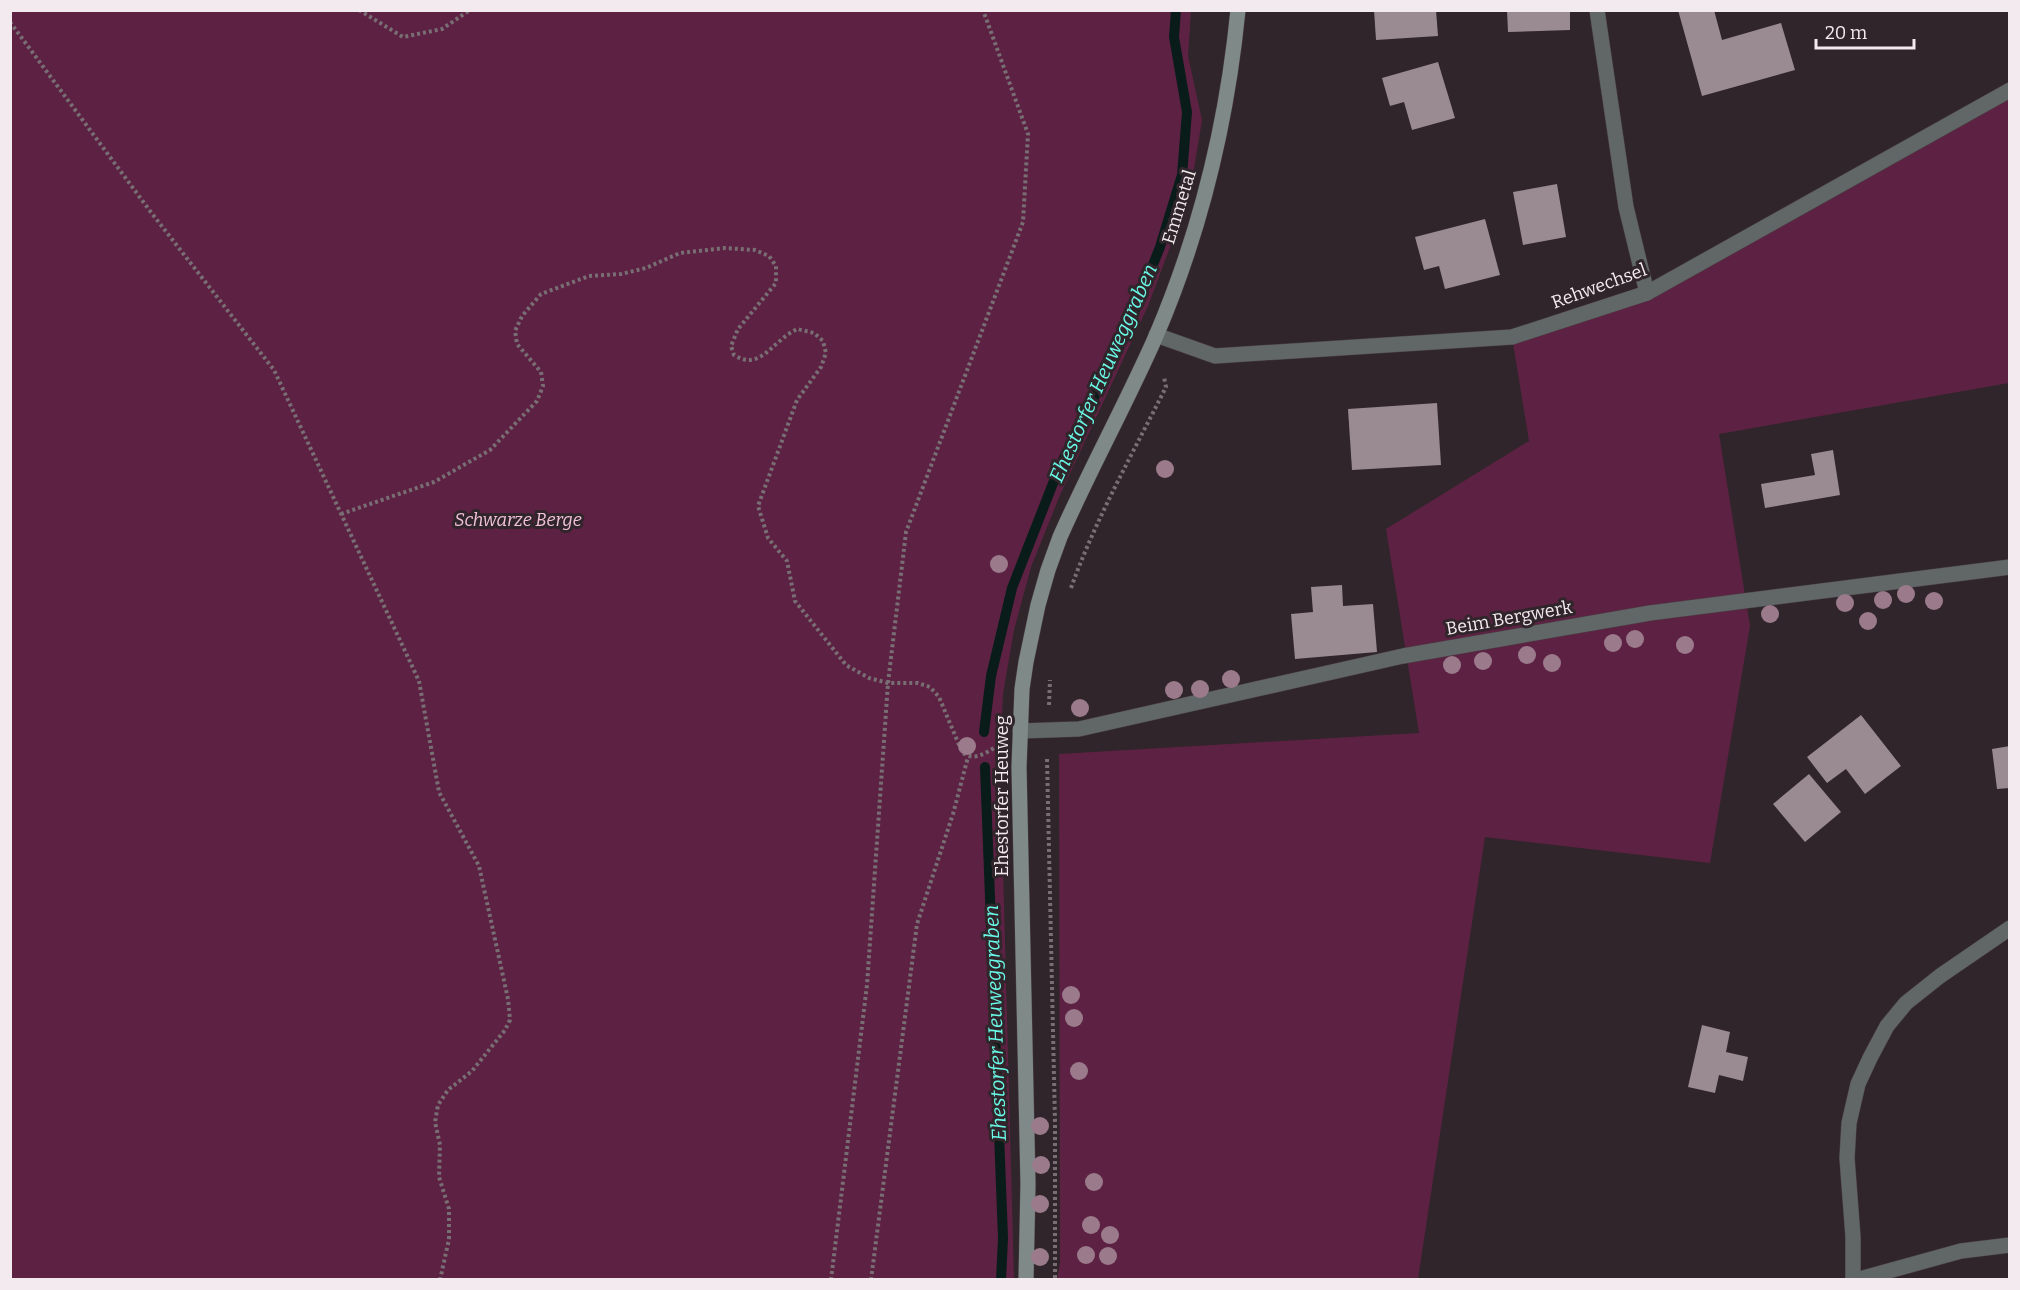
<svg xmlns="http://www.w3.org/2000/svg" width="2020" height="1290" viewBox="0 0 2020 1290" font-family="Bitter,serif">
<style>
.green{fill:#5d2243}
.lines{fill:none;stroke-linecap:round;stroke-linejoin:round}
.stream{stroke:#091c19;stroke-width:10}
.building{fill:#998b91}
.lane-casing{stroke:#4b4145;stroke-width:16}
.street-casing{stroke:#4b4145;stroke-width:16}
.secondary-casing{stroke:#4b4145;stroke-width:16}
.path{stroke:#786e73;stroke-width:4;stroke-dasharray:3 3;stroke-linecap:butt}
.lane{stroke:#606766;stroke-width:15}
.street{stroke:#606766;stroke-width:15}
.secondary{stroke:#7f8a88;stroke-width:15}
.tree{fill:#9b7b8b}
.labels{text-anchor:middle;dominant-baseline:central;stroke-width:6;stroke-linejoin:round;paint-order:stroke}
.street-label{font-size:18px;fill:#f2eaee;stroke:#30252a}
.park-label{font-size:18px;font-style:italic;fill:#f3c2da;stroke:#30252a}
.water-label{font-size:20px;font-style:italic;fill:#6afae8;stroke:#30252a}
</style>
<rect width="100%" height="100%" fill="#30252a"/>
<g class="green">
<polygon points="10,11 1191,11 1188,56 1202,120 1194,169 1172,242 1148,306 1060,495 1031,567 1014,630 1003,694 1000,755 1014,1279 11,1279"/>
<polygon points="2009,90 2009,383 1719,434 1750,626 1710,863 1485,837 1418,1279 1057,1280 1060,1263 1059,754 1419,733 1386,529 1529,441 1512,337 1647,293"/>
</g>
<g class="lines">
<g class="stream">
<polyline points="984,732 991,676 1012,588 1059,468 1125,335 1160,247 1182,175 1187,112 1174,37 1176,10"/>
<polyline points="985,767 1003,1238 1001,1280"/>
</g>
</g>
<g class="building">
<polygon points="1374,10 1436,10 1438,36 1376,40"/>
<polygon points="1507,10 1570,10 1570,30 1508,32"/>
<polygon points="1678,10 1714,10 1722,40 1781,23 1795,70 1702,96"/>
<polygon points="1438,62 1455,118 1412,130 1404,102 1390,106 1382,78"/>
<polygon points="1557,184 1566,237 1523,245 1513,192"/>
<polygon points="1485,219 1500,275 1445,289 1439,266 1424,270 1415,237"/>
<polygon points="1437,403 1441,465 1352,470 1348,409"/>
<polygon points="1833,450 1840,495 1765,508 1761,484 1815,475 1811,454"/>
<polygon points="1342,585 1343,606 1373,604 1377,652 1295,659 1291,614 1313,612 1311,587"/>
<polygon points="1861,715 1901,766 1865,794 1846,769 1827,783 1807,757"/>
<polygon points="2010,746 2010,788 1997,789 1992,749"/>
<polygon points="1809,774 1841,812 1805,842 1773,804"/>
<polygon points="1702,1025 1730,1032 1726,1052 1748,1057 1743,1081 1719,1075 1715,1093 1688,1087"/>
</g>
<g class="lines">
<g class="lane-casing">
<polyline id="lane" points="1856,1280 1961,1251 2010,1245"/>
</g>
<g class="street-casing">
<g id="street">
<polyline points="1597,10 1626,207 1647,293"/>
<polyline points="1156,335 1215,356 1512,337 1647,293 2010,90"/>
<polyline points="1020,731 1079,729 1403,656 1650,613 2010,567"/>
<polyline points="1853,1280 1853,1237 1847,1158 1849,1123 1858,1084 1870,1058 1887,1026 1906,1003 1940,976 2010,928"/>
</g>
</g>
<g class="secondary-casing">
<path id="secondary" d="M1026,1280L1028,1184L1019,767L1022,689L1026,662L1038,605L1048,570L1060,537C1090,469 1126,404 1156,336C1200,233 1227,122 1238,10"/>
</g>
<g class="path">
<polyline points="359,10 403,37 442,29 470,10"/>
<polyline points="10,22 150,211 274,370 419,681 439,792 479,866 508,999 510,1020 505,1030 472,1071 448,1090 438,1105 435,1122 440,1145 439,1177 449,1209 449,1239 440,1280"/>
<path d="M341,514L434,482L490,450L537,401L543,386L541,372L517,344L515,331L522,316L541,294L589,276L621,274L646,268L680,253L725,248L755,250L769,256L776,266V283L738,329L731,346L734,355C755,368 765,353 781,340C786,335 792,332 797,329L814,333L823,341L826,353L821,367L797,400L758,506L768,538L787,561L795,601L846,665L869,678L888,683H918L930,687L939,697L962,752C974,762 986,753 997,746"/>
<path d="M1071,588C1096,518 1133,453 1166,387L1164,377"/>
<polyline points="1049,705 1050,680"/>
<polyline points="1047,759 1055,1122 1055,1280"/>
<polyline points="831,1280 867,985 888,683 906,532 1023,222 1028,134 983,10"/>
<polyline points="871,1280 917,924 953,814 968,757"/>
</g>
<use href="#lane" class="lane"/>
<use href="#street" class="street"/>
<use href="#secondary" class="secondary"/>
</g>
<g class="tree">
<circle cx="1165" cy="469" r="9"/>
<circle cx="999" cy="564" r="9"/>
<circle cx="1906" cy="594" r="9"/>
<circle cx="1883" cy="600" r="9"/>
<circle cx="1934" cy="601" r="9"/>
<circle cx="1845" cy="603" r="9"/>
<circle cx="1770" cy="614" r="9"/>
<circle cx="1868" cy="621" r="9"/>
<circle cx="1635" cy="639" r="9"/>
<circle cx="1613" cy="643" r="9"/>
<circle cx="1685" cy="645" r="9"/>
<circle cx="1527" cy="655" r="9"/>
<circle cx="1483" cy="661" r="9"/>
<circle cx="1552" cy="663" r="9"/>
<circle cx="1452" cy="665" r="9"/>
<circle cx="1231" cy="679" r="9"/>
<circle cx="1200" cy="689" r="9"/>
<circle cx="1174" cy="690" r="9"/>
<circle cx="1080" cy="708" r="9"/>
<circle cx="967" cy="746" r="9"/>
<circle cx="1071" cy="995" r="9"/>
<circle cx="1074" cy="1018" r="9"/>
<circle cx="1079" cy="1071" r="9"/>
<circle cx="1040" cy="1126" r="9"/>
<circle cx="1041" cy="1165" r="9"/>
<circle cx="1094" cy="1182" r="9"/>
<circle cx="1040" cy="1204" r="9"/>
<circle cx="1091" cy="1225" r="9"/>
<circle cx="1110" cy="1235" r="9"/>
<circle cx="1086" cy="1255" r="9"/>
<circle cx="1108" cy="1256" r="9"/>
<circle cx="1040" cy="1257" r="9"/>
</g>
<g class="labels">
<g class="street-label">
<text transform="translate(1179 207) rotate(-73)">Emmetal</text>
<text transform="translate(1599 286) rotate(-20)">Rehwechsel</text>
<text transform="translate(1509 618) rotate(-10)">Beim Bergwerk</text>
<text transform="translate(1002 796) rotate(-90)">Ehestorfer Heuweg</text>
</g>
<g class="park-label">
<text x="518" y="520">Schwarze Berge</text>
</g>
<g class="water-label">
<text transform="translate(1103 373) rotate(-66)">Ehestorfer Heuweggraben</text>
<text transform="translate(995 1023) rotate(-92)">Ehestorfer Heuweggraben</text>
</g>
</g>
<rect width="2020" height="1290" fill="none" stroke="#f2eaee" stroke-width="24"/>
<path d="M1816 39v9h98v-9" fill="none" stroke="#f2eaee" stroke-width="3"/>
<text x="1825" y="39" font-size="18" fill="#f2eaee" stroke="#30252a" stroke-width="4.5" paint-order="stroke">20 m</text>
</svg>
